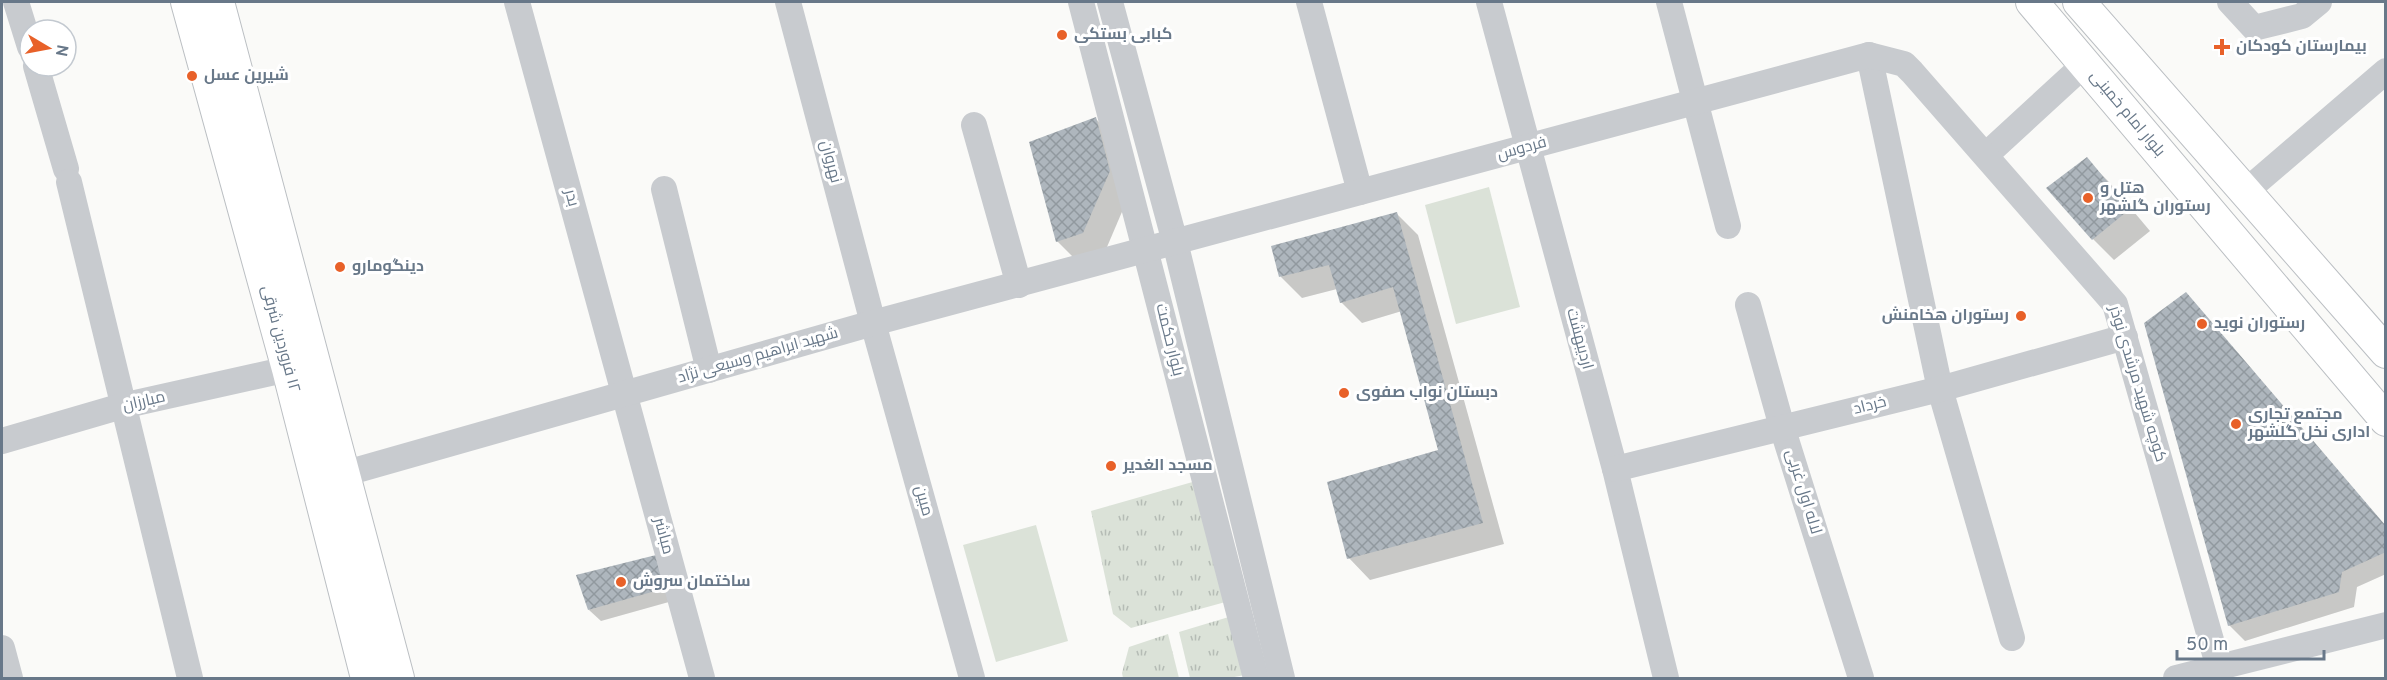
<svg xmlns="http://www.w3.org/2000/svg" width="2387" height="680" viewBox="0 0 2387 680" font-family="Overpass,Cairo,sans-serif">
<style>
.grass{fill:url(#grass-tufts)}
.pitch{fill:#dbe2d8}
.shadow{fill:#0003}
.building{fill:url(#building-cross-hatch)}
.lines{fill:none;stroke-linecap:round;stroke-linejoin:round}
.major-casing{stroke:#bbbfc3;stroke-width:34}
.minor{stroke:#c8cbcf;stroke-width:26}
.major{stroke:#fff;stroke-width:32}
.poi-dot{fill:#e86129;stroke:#fff;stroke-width:2}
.labels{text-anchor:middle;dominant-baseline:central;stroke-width:6;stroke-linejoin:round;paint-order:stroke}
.poi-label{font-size:16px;font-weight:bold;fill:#687889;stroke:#fff;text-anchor:start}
.street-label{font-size:16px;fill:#687889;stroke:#fff}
</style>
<defs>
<pattern id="grass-tufts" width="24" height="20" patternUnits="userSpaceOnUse" patternTransform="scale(1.5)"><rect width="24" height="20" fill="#dbe2d8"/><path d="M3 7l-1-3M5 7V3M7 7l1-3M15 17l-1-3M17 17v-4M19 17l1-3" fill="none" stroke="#b5bcb5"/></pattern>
<pattern id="building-cross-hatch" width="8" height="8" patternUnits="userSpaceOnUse" patternTransform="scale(1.5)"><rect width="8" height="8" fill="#aeb6bd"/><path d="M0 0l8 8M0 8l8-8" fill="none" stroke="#91999f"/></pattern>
</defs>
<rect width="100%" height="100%" fill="#fafaf8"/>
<g class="grass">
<polygon points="1196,481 1229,601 1131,628 1113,614 1091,511"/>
<polygon points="1232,616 1245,675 1229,678 1190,678 1179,632"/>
<polygon points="1168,634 1179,678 1123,678 1122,673 1129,647"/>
</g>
<g class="pitch">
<polygon points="1489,187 1520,307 1456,324 1425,205"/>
<polygon points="1036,525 1068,641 996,662 963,545"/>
</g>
<g class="shadow">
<polygon points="1096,119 1117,140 1130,193 1104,254 1078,262 1057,241"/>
<polygon points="2086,159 2108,181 2150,231 2114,260 2093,239"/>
<polygon points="1397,214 1418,235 1504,544 1370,580 1349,558 1439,451 1402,311 1362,323 1341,302 1337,289 1302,298 1281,277 1273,247"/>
<polygon points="2386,525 2386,574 2357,587 2354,607 2245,641 2229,625"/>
<polygon points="655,557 676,600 601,621 589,610"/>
</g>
<g class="building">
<polygon points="1096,117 1110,171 1083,233 1056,242 1029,142"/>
<polygon points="2087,157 2130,209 2092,240 2046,188"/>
<polygon points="1397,212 1483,523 1347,559 1327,482 1438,450 1393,287 1340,303 1329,265 1279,277 1271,246"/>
<polygon points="2186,292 2386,526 2386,552 2342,572 2339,592 2228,626 2144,323"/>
<polygon points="656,555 666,588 588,610 576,575"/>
</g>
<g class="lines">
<g class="major-casing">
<g id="major">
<polyline points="187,2 288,369 367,678"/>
<polyline points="218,2 398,678"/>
<polyline points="2032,2 2386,420"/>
<polyline points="2079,2 2386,352"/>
</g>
</g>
<g class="minor">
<polyline points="16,2 30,47"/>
<polyline points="517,2 702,678"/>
<polyline points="788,2 873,323 972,678"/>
<polyline points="1081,2 1256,678"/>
<polyline points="1110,2 1175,242 1282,678"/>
<polyline points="1309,2 1360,192"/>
<polyline points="1489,2 1615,469 1666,678"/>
<polyline points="1669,2 1728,226"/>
<polyline points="2230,2 2254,28 2302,16 2319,2"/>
<polyline points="1869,55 1940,389 2012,638"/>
<polyline points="36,66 66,169"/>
<polyline points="974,125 1019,285"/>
<polyline points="1986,155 2085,64"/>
<polyline points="69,182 190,678"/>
<polyline points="664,189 709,370"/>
<polyline points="2245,192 2386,71"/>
<polyline points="1748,305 1782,427 1861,678"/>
<polyline points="2,441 122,406 288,369"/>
<polyline points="1615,469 1940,389 2125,337"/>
<polyline points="343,474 873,323 1869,55 1904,64 1912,72 2115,304 2219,668"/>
<polyline points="2,648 10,678"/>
<polyline points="2176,678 2386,625"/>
</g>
<use href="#major" class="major"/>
</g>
<g class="poi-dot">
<circle cx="1062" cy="35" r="6"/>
<path d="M2219 38h6v6h6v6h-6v6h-6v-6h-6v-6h6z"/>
<circle cx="192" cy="76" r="6"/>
<circle cx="2088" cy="198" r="6"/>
<circle cx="340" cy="267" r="6"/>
<circle cx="2021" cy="316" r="6"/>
<circle cx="2202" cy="324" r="6"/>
<circle cx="1344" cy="393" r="6"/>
<circle cx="2236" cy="424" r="6"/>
<circle cx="1111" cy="466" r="6"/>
<circle cx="621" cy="582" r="6"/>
</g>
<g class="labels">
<g class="poi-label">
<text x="1074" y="35">کبابی بستکی</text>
<text x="2236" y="47">بیمارستان کودکان</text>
<text x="204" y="76">شیرین عسل</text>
<text x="2100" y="189">هتل و<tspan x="2100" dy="18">رستوران گلشهر</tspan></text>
<text x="352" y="267">دینگومارو</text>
<text x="2009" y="316" text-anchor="end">رستوران هخامنش</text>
<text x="2214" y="324">رستوران نوید</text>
<text x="1356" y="393">دبستان نواب صفوی</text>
<text x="2248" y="415">مجتمع تجاری<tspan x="2248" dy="18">اداری نخل گلشهر</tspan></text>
<text x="1123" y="466">مسجد الغدیر</text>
<text x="633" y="582">ساختمان سروش</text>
</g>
<g class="street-label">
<text transform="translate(2127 114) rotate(50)">بلوار امام خمینی</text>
<text transform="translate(1522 149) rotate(-15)">فردوس</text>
<text transform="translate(830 162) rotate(75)">نهروان</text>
<text transform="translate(571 198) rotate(75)">بدر</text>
<text transform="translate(280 339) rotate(75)">١٢ فروردین شرقی</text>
<text transform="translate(1579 339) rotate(75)">اردیبهشت</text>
<text transform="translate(1169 340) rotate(76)">بلوار حکمت</text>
<text transform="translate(758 356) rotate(-16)">شهید ابراهیم وسیعی نژاد</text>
<text transform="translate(2137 384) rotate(73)">کوچه شهید مرشدی نوذر</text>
<text transform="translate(144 402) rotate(-13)">مبارزان</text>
<text transform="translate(1870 406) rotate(-14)">خرداد</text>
<text transform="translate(1803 492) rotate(73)">لاله اول غربی</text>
<text transform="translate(923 501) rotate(74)">مبین</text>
<text transform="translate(663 536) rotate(75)">مباشر</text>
</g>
</g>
<rect width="2387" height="680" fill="none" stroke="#687889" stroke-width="6"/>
<g transform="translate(48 48) rotate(100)"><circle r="28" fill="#ffffff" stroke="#c3c9d0" stroke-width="1.5"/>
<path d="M0-4.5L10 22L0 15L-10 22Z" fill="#e86129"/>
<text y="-9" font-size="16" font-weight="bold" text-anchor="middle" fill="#687889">N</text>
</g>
<path d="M2177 650v9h147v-9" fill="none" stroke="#687889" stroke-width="3"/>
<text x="2186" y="650" font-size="18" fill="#687889" stroke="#ffffff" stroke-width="4.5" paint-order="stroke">50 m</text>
</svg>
